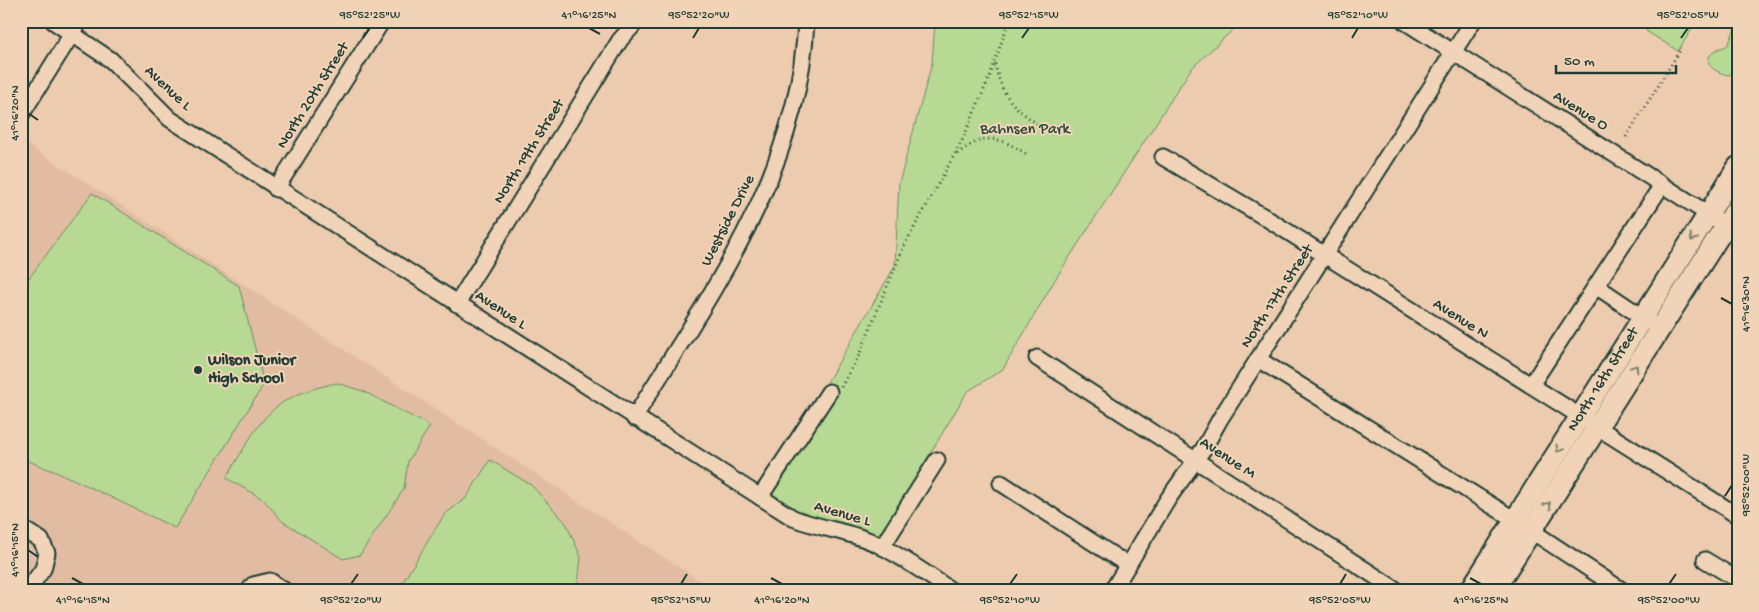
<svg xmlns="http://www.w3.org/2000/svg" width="1759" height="612" viewBox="0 0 1759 612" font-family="'Gochi Hand',sans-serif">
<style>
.built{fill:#e1bca2}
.green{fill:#b7d993;stroke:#6b8b64}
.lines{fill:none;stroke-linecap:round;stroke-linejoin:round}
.minor-casing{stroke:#1f3d34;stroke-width:19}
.major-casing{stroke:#1f3d34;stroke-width:24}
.path{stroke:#1f3d34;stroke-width:3;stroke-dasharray:1 4;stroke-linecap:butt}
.minor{stroke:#f1d3b7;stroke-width:15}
.major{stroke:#f1d3b7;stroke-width:20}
.oneway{stroke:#7d806f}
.ticks{fill:none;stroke:#1f3d34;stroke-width:2}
.poi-dot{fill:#1f3d34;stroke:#f1d3b7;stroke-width:2}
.labels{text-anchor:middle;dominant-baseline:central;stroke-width:4;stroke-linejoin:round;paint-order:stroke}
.street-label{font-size:16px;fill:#1f3d34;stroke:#f1d3b7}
.park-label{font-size:16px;fill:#2e4d3e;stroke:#f1d3b7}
.poi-label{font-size:16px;font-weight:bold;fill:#1f3d34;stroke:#f1d3b7;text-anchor:start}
.neatline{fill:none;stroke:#1f3d34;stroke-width:2}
.ticks-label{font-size:12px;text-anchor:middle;fill:#1f3d34}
</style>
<rect width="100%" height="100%" fill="#edcbaf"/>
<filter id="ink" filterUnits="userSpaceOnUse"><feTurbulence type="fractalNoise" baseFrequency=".02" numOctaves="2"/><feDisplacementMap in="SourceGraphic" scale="10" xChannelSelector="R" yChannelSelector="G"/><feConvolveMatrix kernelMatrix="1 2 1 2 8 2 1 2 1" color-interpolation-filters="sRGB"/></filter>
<g filter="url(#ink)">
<polygon class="built" points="25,143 716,591 21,591 21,149"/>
<g class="green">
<polygon points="935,21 1242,21 1191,69 1056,278 1003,369 967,392 876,544 760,497 895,266 899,183 932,63"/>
<polygon points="1652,21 1697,21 1678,51 1646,31"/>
<path d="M1738,21V69L1730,75C1718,74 1699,64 1714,51C1718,48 1723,48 1728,45Z"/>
<polygon points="92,193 239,286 264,384 175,528 73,479 21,458 21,289"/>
<path d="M337,383L363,391L430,426L408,461L404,489L360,555L343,559L282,521L263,499L226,478C261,421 267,397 337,383Z"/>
<polygon points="490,460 531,485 566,523 581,557 577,591 404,591 403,582 444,515 466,498"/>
</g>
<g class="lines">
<g class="minor-casing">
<g id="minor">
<path d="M53,21L111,60L170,119L793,518C820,529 851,531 877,544C903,557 928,575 952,591"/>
<polyline points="1404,21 1738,233"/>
<polyline points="21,115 80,21"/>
<polyline points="1163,157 1266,218 1738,516"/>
<polyline points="276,189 382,21"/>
<polyline points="1596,286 1651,323"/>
<polyline points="457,304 620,40 637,21"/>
<polyline points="1037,358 1398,591"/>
<polyline points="1258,359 1515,520 1623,591"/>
<polyline points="1531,385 1662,185"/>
<path d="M634,418C710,294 800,172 806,21"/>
<polyline points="1001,483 1128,565"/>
<polyline points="760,497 829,392"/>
<polyline points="21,528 41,540 47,553 43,569 27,591"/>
<polyline points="882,547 937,460"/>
<polyline points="1705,560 1738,580"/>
<polyline points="249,591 253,585 270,581 285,591"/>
<polyline points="1112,591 1168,499 1204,448 1220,419 1473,21"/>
</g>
</g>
<g class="major-casing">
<g id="major">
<path id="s1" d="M1470,591L1738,167"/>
<polyline points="1493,591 1738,206"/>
</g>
</g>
<g class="path">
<path d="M995,64C1002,99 1016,110 1044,128"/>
<polyline points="1626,137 1681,49"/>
<path d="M957,154C986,132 998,136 1028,155"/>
<polyline points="841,387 859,355 904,246 962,141 989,78 1009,21"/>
</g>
<use href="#minor" class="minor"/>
<use href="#major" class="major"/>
</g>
<defs><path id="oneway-chevron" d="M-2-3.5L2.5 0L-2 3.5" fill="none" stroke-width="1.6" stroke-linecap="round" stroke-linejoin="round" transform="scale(1.25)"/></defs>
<g class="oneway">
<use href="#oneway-chevron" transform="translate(1693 238) rotate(122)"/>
<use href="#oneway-chevron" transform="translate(1635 368) rotate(-58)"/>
<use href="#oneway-chevron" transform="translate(1559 449) rotate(122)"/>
<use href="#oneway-chevron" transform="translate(1548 505) rotate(-58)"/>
</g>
</g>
<path class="ticks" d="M589,28L600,34M363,38L370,28M693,38L699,28M1022,38L1029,28M1352,38L1358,28M1681,38L1688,28M28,113L38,120M1721,298L1732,304M1725,496L1732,485M28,550L38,557M72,578L83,584M771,578L782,584M1470,578L1481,584M351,584L358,574M681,584L687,574M1010,584L1017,574M1340,584L1346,574M1669,584L1676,574"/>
<circle class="poi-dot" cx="198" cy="370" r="5"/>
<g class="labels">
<g class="street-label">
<text transform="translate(167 89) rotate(43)">Avenue L</text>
<text transform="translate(314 96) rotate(-58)">North 20th Street</text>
<text transform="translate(1580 112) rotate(32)">Avenue O</text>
<text transform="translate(530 152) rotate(-58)">North 19th Street</text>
<text transform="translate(729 221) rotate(-63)">Westside Drive</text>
<text transform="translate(1278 297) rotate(-57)">North 17th Street</text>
<text transform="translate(500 311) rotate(33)">Avenue L</text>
<text transform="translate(1460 320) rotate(32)">Avenue N</text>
<text stroke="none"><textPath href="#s1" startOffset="250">North 16th Street</textPath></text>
<text transform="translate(1227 459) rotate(33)">Avenue M</text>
<text transform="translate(842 515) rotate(16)">Avenue L</text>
</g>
<g class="park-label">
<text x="1025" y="130">Bahnsen Park</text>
</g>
<g class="poi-label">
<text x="208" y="361">Wilson Junior<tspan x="208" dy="18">High School</tspan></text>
</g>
</g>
<rect width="1759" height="612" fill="none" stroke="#f1d3b7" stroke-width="55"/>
<path d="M1556 65v8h120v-8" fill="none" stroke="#1f3d34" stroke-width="2.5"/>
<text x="1564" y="65" font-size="15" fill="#1f3d34" stroke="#f1d3b7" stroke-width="4" paint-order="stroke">50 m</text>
<rect x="28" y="28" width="1704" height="556" class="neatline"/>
<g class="ticks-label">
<text x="370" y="18">95°52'25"W</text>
<text x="589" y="18">41°16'25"N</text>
<text x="699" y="18">95°52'20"W</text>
<text x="1029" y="18">95°52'15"W</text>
<text x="1358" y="18">95°52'10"W</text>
<text x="1688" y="18">95°52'05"W</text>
<text transform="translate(14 113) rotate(-90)" y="4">41°16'20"N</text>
<text transform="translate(1745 304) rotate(-90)" y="4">41°16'30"N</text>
<text transform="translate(1745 485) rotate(-90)" y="4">95°52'00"W</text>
<text transform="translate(14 550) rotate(-90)" y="4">41°16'15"N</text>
<text x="83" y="603">41°16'15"N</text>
<text x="351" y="603">95°52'20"W</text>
<text x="681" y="603">95°52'15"W</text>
<text x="782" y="603">41°16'20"N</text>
<text x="1010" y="603">95°52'10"W</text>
<text x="1340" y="603">95°52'05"W</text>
<text x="1481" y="603">41°16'25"N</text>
<text x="1669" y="603">95°52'00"W</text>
</g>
</svg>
